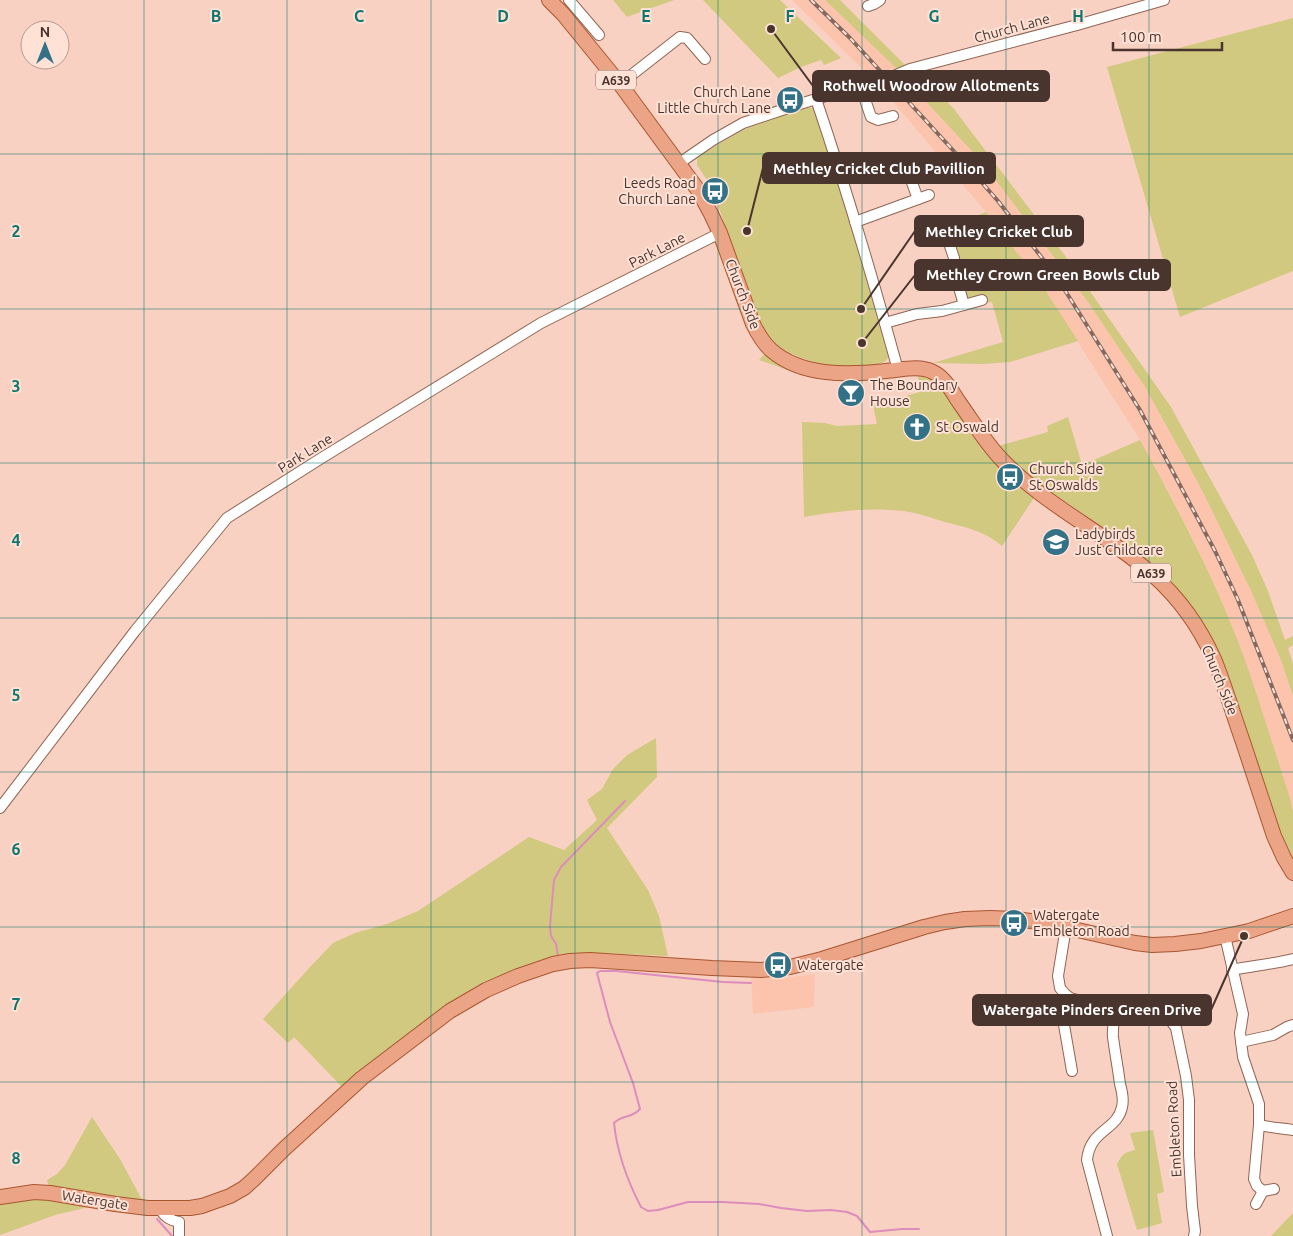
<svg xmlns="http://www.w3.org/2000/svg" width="1293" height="1236" viewBox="0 0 1293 1236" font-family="Ubuntu,sans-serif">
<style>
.built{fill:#fcc4ad}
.green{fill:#d0c97f}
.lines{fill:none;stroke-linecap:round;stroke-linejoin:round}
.stream{stroke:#dc8dbd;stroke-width:2}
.minor-casing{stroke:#906554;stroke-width:12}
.major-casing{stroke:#a95631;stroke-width:16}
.minor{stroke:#fff;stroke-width:10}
.major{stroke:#eba485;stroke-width:14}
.rail-casing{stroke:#83695f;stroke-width:4}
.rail{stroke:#ffe1d5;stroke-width:2;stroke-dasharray:5.5;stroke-linecap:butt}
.grid{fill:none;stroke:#0f766e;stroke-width:1;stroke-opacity:0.55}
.labels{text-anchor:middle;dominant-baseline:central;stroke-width:4;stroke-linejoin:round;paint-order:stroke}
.shield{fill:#ffe1d5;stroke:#806960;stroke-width:1}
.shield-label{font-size:12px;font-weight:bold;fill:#49352e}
.street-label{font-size:14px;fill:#49352e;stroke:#ffe1d5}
.poi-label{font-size:14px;fill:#49352e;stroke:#ffe1d5;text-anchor:start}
.grid-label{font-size:16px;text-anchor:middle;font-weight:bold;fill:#0f766e;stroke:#ffe1d5;stroke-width:4;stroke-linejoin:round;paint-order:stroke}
.leader{fill:none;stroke:#49352e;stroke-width:2}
.callout-dot{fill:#49352e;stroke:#ffe1d5;stroke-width:2}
.callout{fill:#49352e;stroke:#49352e;stroke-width:2}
.callout-label{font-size:15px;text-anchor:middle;font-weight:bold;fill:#fff}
</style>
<rect width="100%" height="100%" fill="#f9d1c2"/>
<g class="built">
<polygon points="792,0 825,0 897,69 889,69 901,81 905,79 982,162 1088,302 1145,387 1203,492 1252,593 1281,660 1293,696 1293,811 1290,798 1197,547 1168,491 1140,440 1029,265 1017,253 986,212 880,86 890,84 878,72 871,77"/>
<polygon points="815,974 814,1007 753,1014 751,976 773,975 774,979"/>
</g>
<g class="green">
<polygon points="613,0 674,0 627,17"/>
<polygon points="703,0 780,0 841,58 824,65 821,60 801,67 778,78"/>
<polygon points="825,0 840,0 906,66 897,69"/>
<polygon points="1293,18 1293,271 1180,317 1107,67"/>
<polygon points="922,75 954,109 1066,257 1171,407 1252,555 1268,591 1285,640 1293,636 1293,645 1288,648 1293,664 1293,696 1281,660 1252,593 1203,492 1145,387 1088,302 982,162 905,79"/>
<path d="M807,108H813L816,112L870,288L889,356C886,363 881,363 874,365C844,370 809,365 783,349C771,341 763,329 757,316L718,205L709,183L697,165V159L700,155L743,130L771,119Z"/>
<path d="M986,212L1017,253L1029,265L1078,341L1010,362L983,364L933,363L1003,342L992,302L986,303L984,296L969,299H967C961,278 957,256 950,235L948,234H944L942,236V240L935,242L933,233Z"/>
<polygon points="765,354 806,374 805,376 759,360"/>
<path d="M918,376L930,378L940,385L973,437L1011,478L1034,498L1002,546C986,532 966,527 945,522C932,518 918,513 904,511C869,507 838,511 804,517L802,422L825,423L837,426L877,424L873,405L920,392Z"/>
<path d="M1068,417L1082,465L1140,440C1179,511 1217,583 1245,660C1261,706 1275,752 1290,798L1293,811V861L1281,836L1231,684L1220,656L1205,626L1189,603L1171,581L1154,565L1122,540L1036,482L1007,457L998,446L1048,432L1047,426Z"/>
<polygon points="656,738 657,777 607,828 648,890 659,916 668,956 603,953 578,953 561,954 535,962 499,977 455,1000 418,1026 363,1070 343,1088 294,1037 288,1043 263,1019 312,965 333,943 355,933 387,924 418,911 529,837 564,850 597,820 587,800 602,789 613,769 627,755"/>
<polygon points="92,1117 120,1159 141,1198 150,1203 49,1188 47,1180 57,1174 65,1165"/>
<path d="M1153,1130L1164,1192L1157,1194L1162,1223L1137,1230L1117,1164C1123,1154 1123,1153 1135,1150L1130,1133Z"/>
<polygon points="33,1197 89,1204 89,1207 55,1215 0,1235 0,1201"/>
<polygon points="1293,1213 1293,1236 1271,1236"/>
</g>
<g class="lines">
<g class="stream">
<polyline points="558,956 556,944 551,936 550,926 554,880 561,867 625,801"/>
<path d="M751,983L723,982L616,971H600L597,973L610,1022L633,1083L640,1109C631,1119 623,1114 614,1123C617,1152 628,1182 641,1207L648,1211L658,1210L688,1202H723L759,1204L781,1208L807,1211L831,1210L847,1212L857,1216L870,1232L902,1229H919"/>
<polyline points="157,1219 172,1236"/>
</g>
<g class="minor-casing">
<g id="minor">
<polyline points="569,0 599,35"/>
<polyline points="868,6 874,4 880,0"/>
<polyline points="896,75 910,69 1077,25 1164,0"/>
<polyline points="620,84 680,37 687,38 705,59"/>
<polyline points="860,85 871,117 878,120 893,116"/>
<path d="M816,99C846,188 873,279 898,370"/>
<polyline points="678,164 713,140 743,123 800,104 884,78"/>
<polyline points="911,180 918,199"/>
<polyline points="855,222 929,195"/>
<polyline points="948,240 954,258 956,277 964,305"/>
<polyline points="885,323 917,314 942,311 982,300"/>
<polyline points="0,808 135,631 227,518 320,459 541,323 720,233"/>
<polyline points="1066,927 1058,976 1060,988 1065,994 1070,998 1089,1003 1156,1012 1169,1018 1176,1028 1186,1076 1189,1100 1189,1155 1192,1206 1195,1231 1194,1236"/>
<polyline points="1225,936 1243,1014 1240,1033 1243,1057 1259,1104 1259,1125 1254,1179 1257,1186 1263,1191"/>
<path d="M1232,970C1252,966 1273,964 1293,959"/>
<polyline points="1070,998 1064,1014 1064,1025 1072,1071"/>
<polyline points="1241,1042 1273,1035 1287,1027 1293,1025"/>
<path d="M1259,1125C1271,1128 1282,1128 1293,1130"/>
<polyline points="1256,1204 1263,1191 1274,1189"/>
<path d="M160,1208C164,1217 170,1220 179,1222V1236"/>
<path d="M1107,1236L1087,1160C1090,1129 1117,1131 1122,1107C1124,1099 1122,1091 1120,1084C1118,1068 1115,1053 1113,1037C1112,1027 1115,1017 1116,1007"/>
</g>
</g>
<g class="major-casing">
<g id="major">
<path d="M549,0L563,14L620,84L698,190L711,214L720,233L753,324C758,334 763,343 771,350C802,377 848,375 886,371C901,370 919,365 933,372C946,378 953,394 961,405C975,425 987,445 1004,462C1048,507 1107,534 1153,575C1179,598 1200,628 1214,659C1225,686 1233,714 1243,742C1253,773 1264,805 1274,836L1284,858L1293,873"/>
<polyline points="0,1197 34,1192 50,1193 115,1204 148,1208 190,1208 202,1206 230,1196 244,1188 254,1179 284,1149 362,1078 450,1011 486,990 518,976 553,964 570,961 590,960 712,968 761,970 790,967 822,959 924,927 945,922 965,919 990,918 1016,919 1051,924 1135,943 1152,945 1175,944 1201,941 1249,931 1293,916"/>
</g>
</g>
<use href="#minor" class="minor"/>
<use href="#major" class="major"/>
<g class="rail-casing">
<polyline id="rail" points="811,0 850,38 962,160 998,201 1056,276 1140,410 1215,551 1238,600 1293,740"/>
</g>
<use href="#rail" class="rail"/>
</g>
<path class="grid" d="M144,0V1236M287,0V1236M431,0V1236M575,0V1236M718,0V1236M862,0V1236M1006,0V1236M1149,0V1236M0,154H1293M0,309H1293M0,463H1293M0,618H1293M0,772H1293M0,927H1293M0,1082H1293"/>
<defs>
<g id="bus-disc" transform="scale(1.4375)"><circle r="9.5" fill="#327186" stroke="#ffe1d5"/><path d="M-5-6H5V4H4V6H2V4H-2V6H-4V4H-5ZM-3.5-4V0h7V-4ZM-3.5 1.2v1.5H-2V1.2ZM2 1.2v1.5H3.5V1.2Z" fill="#fff"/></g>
<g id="bar-disc" transform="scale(1.4375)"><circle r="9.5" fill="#327186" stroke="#ffe1d5"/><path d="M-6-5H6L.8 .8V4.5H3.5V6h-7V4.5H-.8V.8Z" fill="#fff"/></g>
<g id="church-disc" transform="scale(1.4375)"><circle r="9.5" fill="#327186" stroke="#ffe1d5"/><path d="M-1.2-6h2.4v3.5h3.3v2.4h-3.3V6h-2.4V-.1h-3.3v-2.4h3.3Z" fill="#fff"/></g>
<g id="school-disc" transform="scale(1.4375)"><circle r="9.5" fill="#327186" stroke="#ffe1d5"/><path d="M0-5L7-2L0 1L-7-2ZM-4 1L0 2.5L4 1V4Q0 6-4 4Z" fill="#fff"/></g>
</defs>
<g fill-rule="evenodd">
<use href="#bus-disc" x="790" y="100"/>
<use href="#bus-disc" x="715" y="191"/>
<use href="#bar-disc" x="851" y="393"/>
<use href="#church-disc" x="917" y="427"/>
<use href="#bus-disc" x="1010" y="477"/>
<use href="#school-disc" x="1056" y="542"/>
<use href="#bus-disc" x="1014" y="923"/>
<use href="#bus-disc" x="778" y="965"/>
</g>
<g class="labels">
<g class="shield">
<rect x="596" y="70.5" width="40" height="19" rx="4"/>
<rect x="1131" y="563.5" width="40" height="19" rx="4"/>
</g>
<g class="shield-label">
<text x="616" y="80">A639</text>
<text x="1151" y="573">A639</text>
</g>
<g class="street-label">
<text transform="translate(1012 28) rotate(-15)">Church Lane</text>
<text transform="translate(657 250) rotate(-27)">Park Lane</text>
<text transform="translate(743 294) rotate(69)">Church Side</text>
<text transform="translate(305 453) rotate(-32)">Park Lane</text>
<text transform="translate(1220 680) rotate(68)">Church Side</text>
<text transform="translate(1174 1129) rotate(-93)">Embleton Road</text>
<text transform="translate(95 1200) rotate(9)">Watergate</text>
</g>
<g class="poi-label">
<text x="771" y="92" text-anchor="end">Church Lane<tspan x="771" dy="16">Little Church Lane</tspan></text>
<text x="696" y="183" text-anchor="end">Leeds Road<tspan x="696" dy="16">Church Lane</tspan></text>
<text x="870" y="385">The Boundary<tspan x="870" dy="16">House</tspan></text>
<text x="936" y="427">St Oswald</text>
<text x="1029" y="469">Church Side<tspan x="1029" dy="16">St Oswalds</tspan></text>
<text x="1075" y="534">Ladybirds<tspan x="1075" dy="16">Just Childcare</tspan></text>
<text x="1033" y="915">Watergate<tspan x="1033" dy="16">Embleton Road</tspan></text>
<text x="797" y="965">Watergate</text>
</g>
</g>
<g class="grid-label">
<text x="216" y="22">B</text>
<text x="359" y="22">C</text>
<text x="503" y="22">D</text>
<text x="646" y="22">E</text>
<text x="790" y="22">F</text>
<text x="934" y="22">G</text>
<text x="1078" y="22">H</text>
<text x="16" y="237">2</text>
<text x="16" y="392">3</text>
<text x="16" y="546">4</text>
<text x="16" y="701">5</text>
<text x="16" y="855">6</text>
<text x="16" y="1010">7</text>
<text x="16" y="1164">8</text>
</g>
<path class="leader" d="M771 29L813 86M747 231L763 168M861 309L915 231M862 343L915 275M1244 936L1211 1010"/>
<g class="callout-dot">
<circle cx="771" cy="29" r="5"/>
<circle cx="747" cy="231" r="5"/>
<circle cx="861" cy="309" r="5"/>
<circle cx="862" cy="343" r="5"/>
<circle cx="1244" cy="936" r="5"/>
</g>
<g class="callout">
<rect x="813" y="71" width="236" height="30" rx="5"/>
<rect x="763" y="153" width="232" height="30" rx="5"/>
<rect x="915" y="216" width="168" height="30" rx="5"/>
<rect x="915" y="260" width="255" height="30" rx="5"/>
<rect x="973" y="995" width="238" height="30" rx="5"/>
</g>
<g class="callout-label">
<text x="931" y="91">Rothwell Woodrow Allotments</text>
<text x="879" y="174">Methley Cricket Club Pavillion</text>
<text x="999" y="237">Methley Cricket Club</text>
<text x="1043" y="280">Methley Crown Green Bowls Club</text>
<text x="1092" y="1015">Watergate Pinders Green Drive</text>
</g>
<g transform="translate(45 45)"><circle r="24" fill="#ffe1d5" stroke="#b69c92"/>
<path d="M0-4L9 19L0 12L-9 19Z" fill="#327186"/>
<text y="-8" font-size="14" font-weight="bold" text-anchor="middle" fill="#49352e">N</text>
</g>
<path d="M1113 42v8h109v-8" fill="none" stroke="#49352e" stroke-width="2.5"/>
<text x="1120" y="42" font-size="15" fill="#49352e" stroke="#ffe1d5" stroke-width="4" paint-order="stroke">100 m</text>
</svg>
